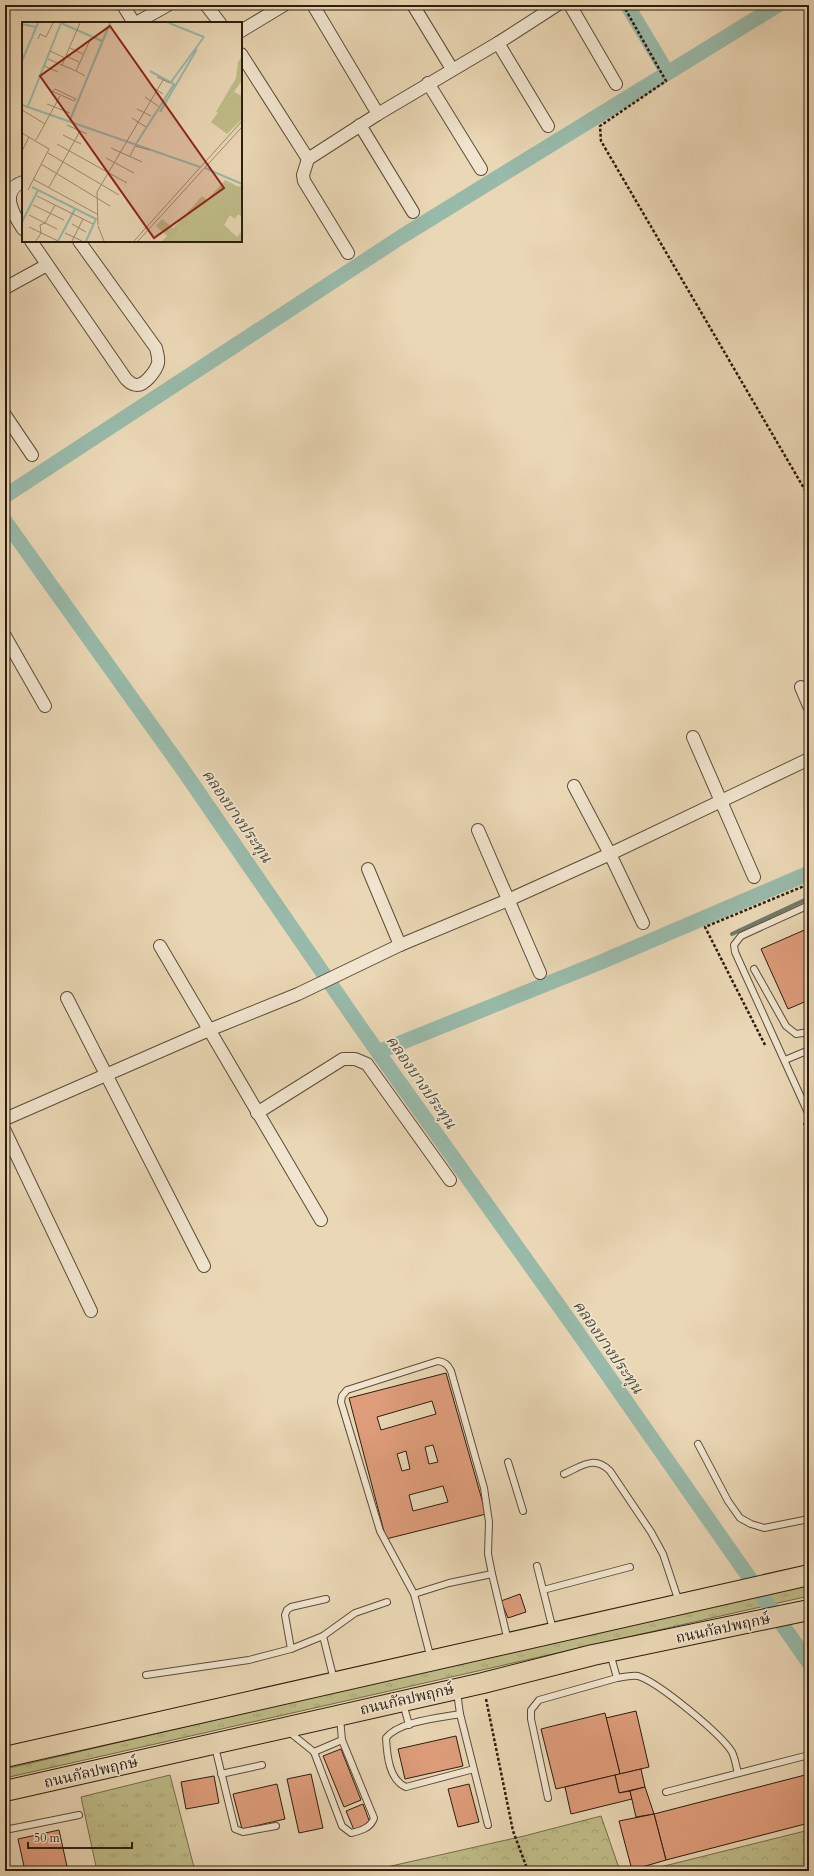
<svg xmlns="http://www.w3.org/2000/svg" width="814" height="1876" viewBox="0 0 814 1876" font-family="Cardo,'Noto Serif Thai',serif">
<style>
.grass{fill:url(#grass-tufts);stroke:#766c4b}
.forest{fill:url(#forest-crowns);stroke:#766c4b}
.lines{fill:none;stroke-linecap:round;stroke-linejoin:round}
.stream{stroke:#6d7b6c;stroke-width:4}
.canal{stroke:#98baaa;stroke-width:15}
.building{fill:#df9d7b;stroke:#2c1d0e;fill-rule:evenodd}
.service-casing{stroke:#5c4c38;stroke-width:8}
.minor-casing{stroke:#5c4c38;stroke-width:14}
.primary-casing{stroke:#2c1d0e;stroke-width:22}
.path{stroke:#2c1d0e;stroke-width:2.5;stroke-dasharray:3 2;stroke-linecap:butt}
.service{stroke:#f1e5cf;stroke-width:6}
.minor{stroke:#f1e5cf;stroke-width:12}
.primary{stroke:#ead7b5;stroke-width:20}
.labels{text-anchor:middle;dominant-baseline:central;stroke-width:3.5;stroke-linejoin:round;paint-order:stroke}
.street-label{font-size:15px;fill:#2c1d0e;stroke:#f1e5cf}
.water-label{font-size:16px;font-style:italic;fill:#4c4c3d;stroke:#f1e5cf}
.inset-river{fill:none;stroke:#98baaa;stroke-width:2}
.inset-road{fill:none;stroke:#9e8d72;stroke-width:1}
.view{fill:#8f2418;fill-opacity:0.15;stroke:#8f2418;stroke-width:2}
.inset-edge{fill:none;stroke:#2c1d0e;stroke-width:2}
</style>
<defs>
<pattern id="grass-tufts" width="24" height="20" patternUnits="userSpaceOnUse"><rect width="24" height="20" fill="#bfbc88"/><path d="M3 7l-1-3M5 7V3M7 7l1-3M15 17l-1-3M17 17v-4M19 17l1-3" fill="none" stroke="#a4a174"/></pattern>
<pattern id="forest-crowns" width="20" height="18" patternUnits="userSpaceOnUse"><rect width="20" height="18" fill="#bfbc88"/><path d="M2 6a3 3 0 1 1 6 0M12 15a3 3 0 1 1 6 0" fill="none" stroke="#a4a174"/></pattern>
</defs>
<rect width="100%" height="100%" fill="#ead7b5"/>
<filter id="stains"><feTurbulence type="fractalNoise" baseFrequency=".005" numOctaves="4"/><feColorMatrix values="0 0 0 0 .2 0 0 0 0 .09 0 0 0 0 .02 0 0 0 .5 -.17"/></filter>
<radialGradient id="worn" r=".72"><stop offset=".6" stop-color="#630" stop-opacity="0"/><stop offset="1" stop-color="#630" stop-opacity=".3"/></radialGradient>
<g class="grass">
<polygon points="809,1584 809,1596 5,1778 5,1769 364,1685"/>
<polygon points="170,1775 195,1871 97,1871 81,1797"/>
</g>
<g class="forest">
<polygon points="601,1816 620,1871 369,1871 524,1836"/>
<polygon points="809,1830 809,1871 644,1871"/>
</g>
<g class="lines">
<polyline class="stream" points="732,934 809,898"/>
<g class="canal">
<polyline points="627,5 667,72"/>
<polyline points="5,496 401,237 778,5"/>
<polyline points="5,521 181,767 363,1031 579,1334 809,1663"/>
<polyline points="378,1052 601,962 809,873"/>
</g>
</g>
<g class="building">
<polygon points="809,928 809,1000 788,1009 761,949"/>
<path d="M446,1373L486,1514L386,1539L349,1398ZM432,1401L436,1414L381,1430L377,1417ZM433,1445L438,1462L429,1464L425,1447ZM406,1451L410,1469L402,1471L397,1454ZM443,1486L448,1502L413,1511L409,1495Z"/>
<polygon points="520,1594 526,1612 508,1618 501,1601"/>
<polygon points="636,1711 649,1767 620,1774 606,1718"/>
<polygon points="605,1713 620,1774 556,1789 541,1729"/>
<polygon points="456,1736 463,1766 405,1779 398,1749"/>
<polygon points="341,1749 361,1800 344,1807 323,1756"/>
<polygon points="641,1769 645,1787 619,1793 615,1775"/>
<polygon points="311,1774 323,1828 299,1833 287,1779"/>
<polygon points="809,1774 809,1823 666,1860 654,1814"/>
<polygon points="615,1775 619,1793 630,1791 632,1799 571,1814 565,1787"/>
<polygon points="214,1776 219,1803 186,1809 181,1782"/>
<polygon points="277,1784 285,1819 242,1829 233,1794"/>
<polygon points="469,1784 479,1822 458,1827 448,1789"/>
<polygon points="645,1787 654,1814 636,1817 630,1791"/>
<polygon points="363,1804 370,1823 354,1830 346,1811"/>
<polygon points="654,1814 666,1860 632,1870 619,1821"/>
<polygon points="59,1830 68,1871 25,1871 18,1839"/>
</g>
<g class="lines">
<g class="service-casing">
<g id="service">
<polyline points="809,905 741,936 734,945 735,952 809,1115"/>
<polyline points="754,969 786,1026 796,1034 809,1032"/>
<polyline points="785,1060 809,1050"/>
<polyline points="698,1444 728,1501 740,1518 751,1524 764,1528 809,1519"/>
<polyline points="508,1462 523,1511"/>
<path d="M564,1474C582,1466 594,1455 610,1471L651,1532L663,1554L679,1602"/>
<polyline points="537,1566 553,1630"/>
<polyline points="492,1574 508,1641"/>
<polyline points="543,1590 630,1567"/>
<path d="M414,1594L380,1531L341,1402L342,1396L347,1390L438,1361C445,1362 448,1365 451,1371L484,1488L489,1522L488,1554L492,1574L449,1583L414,1594L431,1659"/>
<polyline points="323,1636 355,1613 387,1602"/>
<polyline points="291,1649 285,1615 287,1610 291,1607 326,1599"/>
<polyline points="146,1675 249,1660 291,1649 323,1636 334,1680"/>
<path d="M617,1678C623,1677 632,1675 638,1676C658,1682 721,1734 732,1752C735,1758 736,1766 738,1773"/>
<polyline points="457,1692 460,1714"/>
<polyline points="403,1703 409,1725"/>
<path d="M288,1731L314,1752L342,1826L351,1833C360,1831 371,1828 374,1818L342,1740L340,1718"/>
<polyline points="215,1747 235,1829 243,1832 276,1826"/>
<polyline points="314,1752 342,1740"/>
<path d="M474,1769L406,1787C389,1780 387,1755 386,1738C399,1721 440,1718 460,1714L488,1825"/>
<polyline points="221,1774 262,1765"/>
<polyline points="666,1792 809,1755"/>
<polyline points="548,1798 531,1719 531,1710 539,1700 617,1678 610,1653"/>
<polyline points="5,1830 79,1815"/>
</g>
</g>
<g class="minor-casing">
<g id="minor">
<polyline points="123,5 134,23"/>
<polyline points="206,5 220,23"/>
<polyline points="313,5 378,114"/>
<polyline points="413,5 452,69"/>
<polyline points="570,5 616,84"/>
<polyline points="136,23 168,5"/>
<polyline points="241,31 284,5"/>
<polyline points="498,43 548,126"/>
<polyline points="241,54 308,159"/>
<polyline points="428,83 481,169"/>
<polyline points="360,125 413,212"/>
<path d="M23,182C0,190 12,213 23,229"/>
<path d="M31,241L126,379C129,382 132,385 137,385C145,385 156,371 158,363C159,358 157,353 156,348L79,241"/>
<polyline points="348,253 304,181 303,175 308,159 378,114 498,43 557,5"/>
<polyline points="5,288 47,265"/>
<polyline points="5,415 32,455"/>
<polyline points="5,636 45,706"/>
<polyline points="801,687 809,706"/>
<polyline points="693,737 754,877"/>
<polyline points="574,786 610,854 643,923"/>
<polyline points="478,830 540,973"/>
<polyline points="368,869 400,945"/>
<polyline points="160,946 321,1220"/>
<polyline points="67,998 204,1266"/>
<polyline points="257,1113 343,1059 355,1059 367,1064 450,1180"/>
<polyline points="5,1119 209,1030 298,994 400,945 508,900 610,854 809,759"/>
<polyline points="5,1131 91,1311"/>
</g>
</g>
<g class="primary-casing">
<g id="primary">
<polyline points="5,1757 809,1575"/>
<polyline points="5,1791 483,1683 593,1655 809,1610"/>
</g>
</g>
<g class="path">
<polyline points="623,5 666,81 600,126 601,141 805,490 809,488"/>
<polyline points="765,1045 705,927 809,884"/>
<polyline points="804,1123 809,1133"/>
<polyline points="486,1699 513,1831 528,1871"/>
</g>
<use href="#service" class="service"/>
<use href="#minor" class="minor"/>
<use href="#primary" class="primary"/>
</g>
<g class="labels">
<g class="street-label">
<text transform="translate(723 1628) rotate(-12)">ถนนกัลปพฤกษ์</text>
<text transform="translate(407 1699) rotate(-13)">ถนนกัลปพฤกษ์</text>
<text transform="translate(91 1772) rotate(-13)">ถนนกัลปพฤกษ์</text>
</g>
<g class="water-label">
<text transform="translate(237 816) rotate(55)">คลองบางประทุน</text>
<text transform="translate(421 1082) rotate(55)">คลองบางประทุน</text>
<text transform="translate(608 1347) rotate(55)">คลองบางประทุน</text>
</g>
</g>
<g transform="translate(22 22)">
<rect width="220" height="220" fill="#ead7b5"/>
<path d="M212,70L220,74V97L205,112L189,100ZM140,197L151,206L155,202L160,207L149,219H140L145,214L134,204Z" fill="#bfbc88"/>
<path d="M220,34V59L196,91L194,90L214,56L216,40ZM203,158L217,165L220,163V195L216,192L213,197L208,193L202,203L215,215L220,209V219H149L160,207L155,202L180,174L185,178Z" fill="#bfbc88"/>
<path class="inset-river" d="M39,1L80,19M147,1L182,15M0,2L14,5M0,39L16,1M149,60L182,15M0,83L178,145M6,84L39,1M138,90L175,27M48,98L88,1M114,122L152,62L128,49M183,146L220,162M10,165L74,197L64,219M0,200L16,168M36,219L53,187"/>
<path class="inset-road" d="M16,17L18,12L24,15L31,1M48,26L61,32M28,29L43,36M44,34L57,40M26,37L54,49M40,43L58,1M22,44L36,50M63,54L54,49L69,16M135,55L148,61M129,64L141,72M30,69L52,79L54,77M31,69L33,67L54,77M123,75L136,84M25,82L48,91M115,87L129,94M0,88L23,102M110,96L124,105M45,103L65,112M0,111L27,127L6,168M41,113L59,122M14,118L38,74M35,122L105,161M89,126L120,140M0,129L7,115M26,131L97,173M108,134L113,124L128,128M84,136L112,151M19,142L88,184M11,157L75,192M27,165L58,109M15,174L71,202M11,183L42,198M7,193L35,207M50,202L64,210M76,203L75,170L141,58M76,204L82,219M7,205L36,219M43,211L60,219M14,219L19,211L18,203L23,201L33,183M50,219L61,197M112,219L220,99M116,219L220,105"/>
<path class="view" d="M88,4L202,166L132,216L18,54Z"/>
<rect width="220" height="220" class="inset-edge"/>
</g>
<rect width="814" height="1876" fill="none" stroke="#ead7b5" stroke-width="20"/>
<rect x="6" y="6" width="802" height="1864" fill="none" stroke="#2c1d0e" stroke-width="2"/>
<rect x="10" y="10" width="794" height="1856" fill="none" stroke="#2c1d0e"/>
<path d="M28 1842v6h104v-6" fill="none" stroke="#2c1d0e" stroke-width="2"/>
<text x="34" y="1842" font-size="12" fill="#2c1d0e" stroke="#f1e5cf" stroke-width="3" paint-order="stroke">50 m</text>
<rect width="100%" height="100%" filter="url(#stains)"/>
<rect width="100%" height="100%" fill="url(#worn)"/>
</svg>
